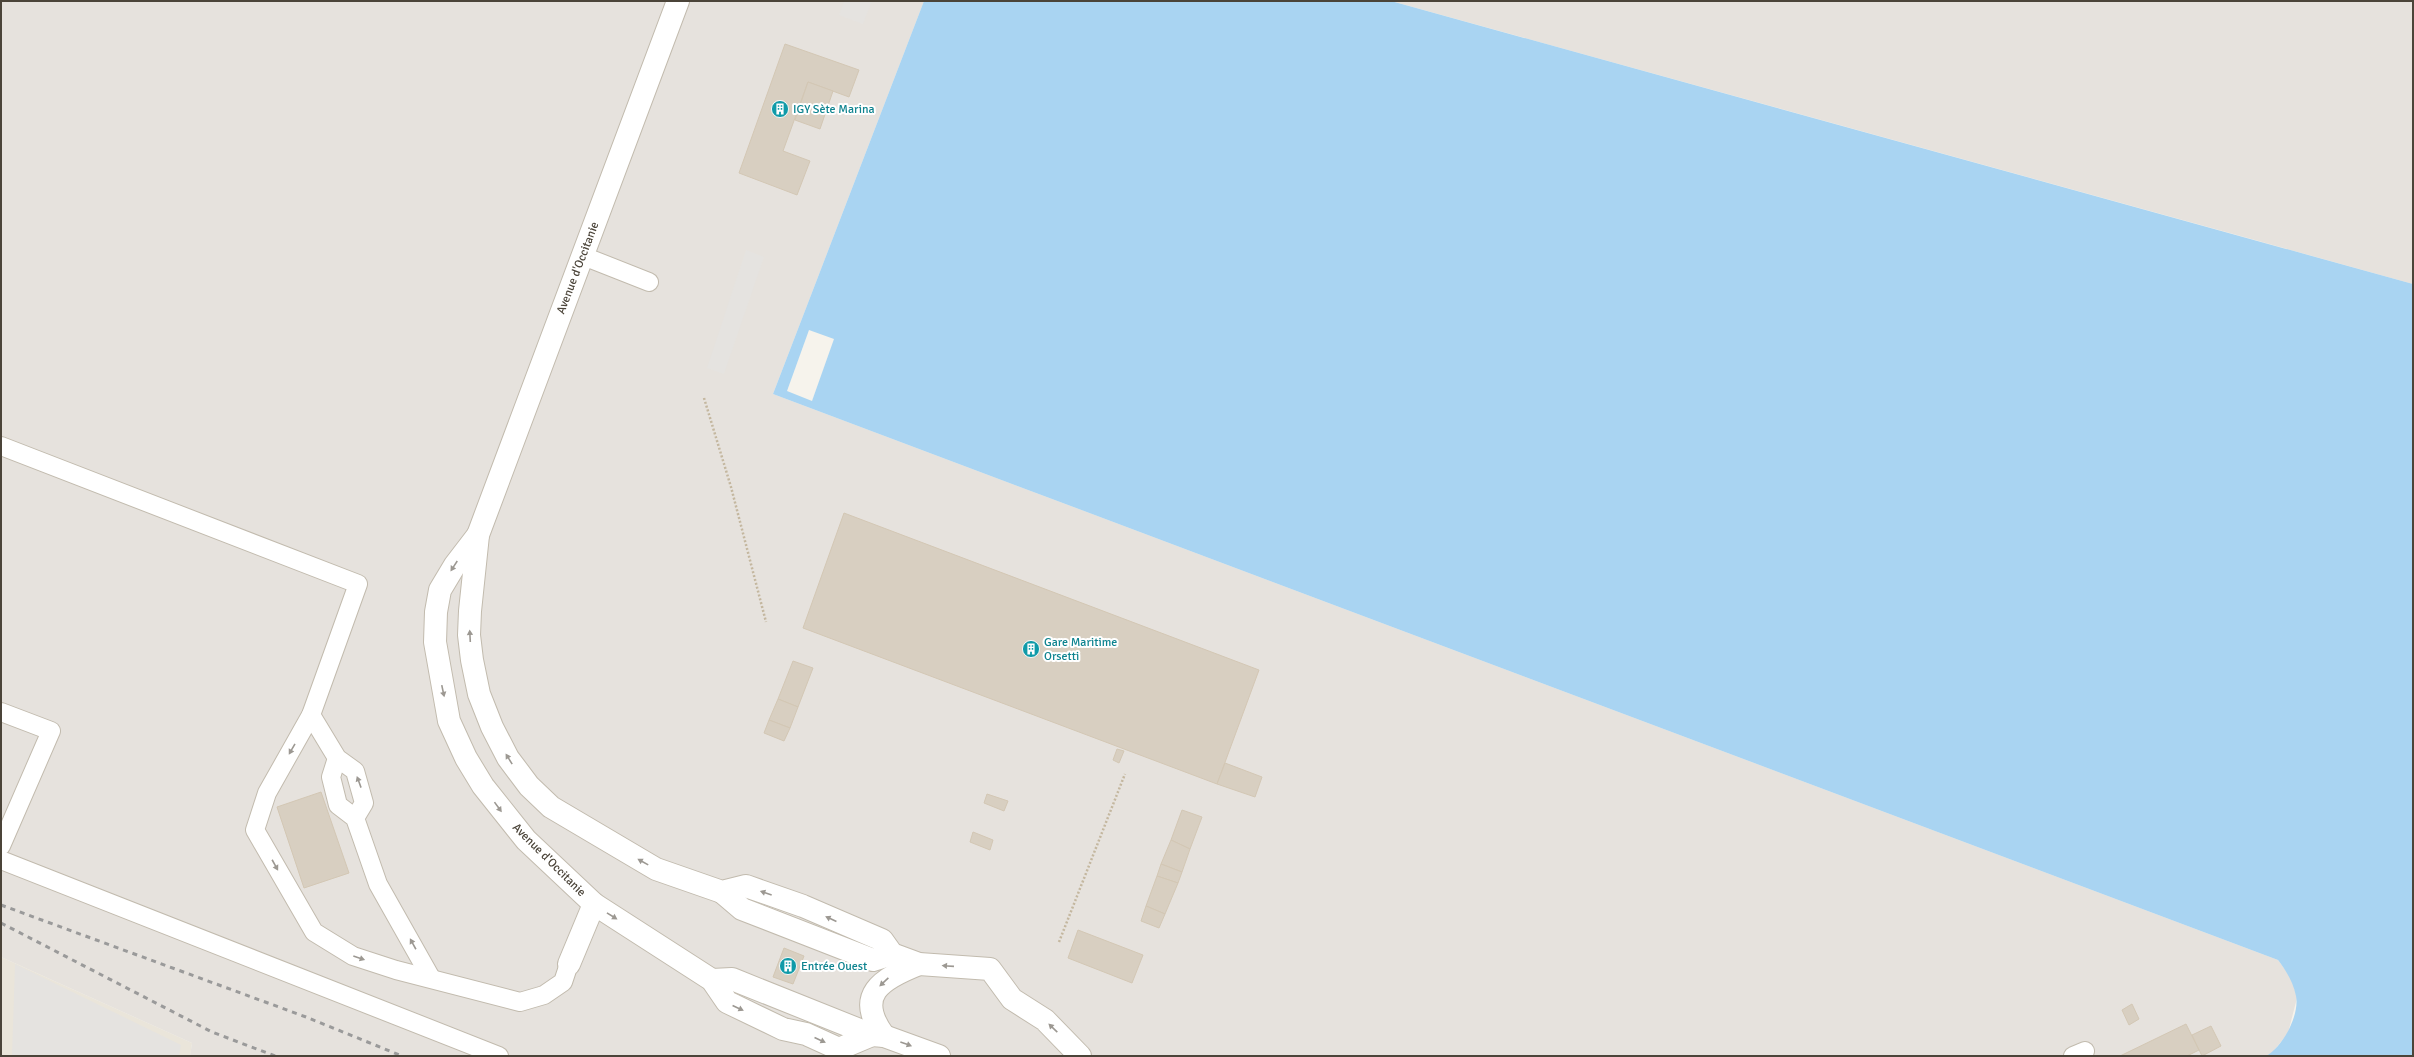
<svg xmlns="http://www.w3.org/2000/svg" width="2414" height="1057" viewBox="0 0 2414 1057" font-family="Signika,sans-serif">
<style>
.residential{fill:#eae5da}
.industrial{fill:#e6e2dd}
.parking{fill:#e5e3e0}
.water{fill:#a9d4f2}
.pier{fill:#f6f3ec}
.building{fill:#d8cfc1;stroke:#d3c7b4}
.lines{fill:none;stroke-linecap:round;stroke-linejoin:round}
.lane-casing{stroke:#c2bbae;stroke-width:20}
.street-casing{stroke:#c2bbae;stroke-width:24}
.path{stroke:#c4b79f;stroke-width:2.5;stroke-dasharray:2 2;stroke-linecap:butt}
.lane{stroke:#fff;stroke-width:18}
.street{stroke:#fff;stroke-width:22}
.rail{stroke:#9a9a9a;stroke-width:3;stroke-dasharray:5 5;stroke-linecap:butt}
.oneway{fill:#9c9892}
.labels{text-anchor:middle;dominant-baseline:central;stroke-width:4;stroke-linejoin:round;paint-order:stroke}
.culture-label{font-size:12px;fill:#0d838f;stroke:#fff;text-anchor:start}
.street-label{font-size:12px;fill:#4b4439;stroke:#fff}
</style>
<rect width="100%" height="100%" fill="#f6f3ec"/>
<polygon class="residential" points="1,957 192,1043 190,1056 1,1056"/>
<g class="industrial">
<polygon points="1,1 924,1 773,394 2278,960 2292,979 2297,998 2288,1033 2272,1053 2266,1056 190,1056 192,1043 1,957"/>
<polygon points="1391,1 2413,1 2413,284 2255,240"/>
</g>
<g class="parking">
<polygon points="844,1 872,1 863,24 839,15"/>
<polygon points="746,250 764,257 724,374 707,368"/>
<polygon points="15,964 181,1045 179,1056 12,1056"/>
</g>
<path class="water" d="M924,1H1391L2413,284V1056H2266C2282,1048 2300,1015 2296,996C2293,982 2287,972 2278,960L773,394Z"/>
<polygon class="pier" points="809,330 834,339 812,401 787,391"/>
<g class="building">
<polygon points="785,44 859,70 849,97 808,82 783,151 810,161 797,195 739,173"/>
<polygon points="808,82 833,91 820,129 795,120"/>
<polygon points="844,513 1259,670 1217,784 803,628"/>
<polygon points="793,661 813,668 798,707 778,699"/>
<polygon points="778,699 798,707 790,728 769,720"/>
<polygon points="769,720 790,728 784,741 764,733"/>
<polygon points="1117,749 1124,751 1119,763 1113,760"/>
<polygon points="1225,763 1262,777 1255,797 1217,784"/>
<polygon points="321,792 349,873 304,888 277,807"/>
<polygon points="987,794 1008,801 1004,811 984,803"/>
<polygon points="1182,810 1202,817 1190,849 1171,840"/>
<polygon points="973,832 993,840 990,850 970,842"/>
<polygon points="1171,840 1190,849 1182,872 1161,864"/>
<polygon points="1161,864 1182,872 1178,883 1157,876"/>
<polygon points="1157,876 1178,883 1165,914 1146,906"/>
<polygon points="1146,906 1165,914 1159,928 1141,921"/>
<polygon points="1078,930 1143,955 1132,983 1068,958"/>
<polygon points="784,948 804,956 793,984 773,977"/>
<polygon points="2132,1004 2139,1019 2129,1025 2122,1010"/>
<polygon points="2186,1024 2199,1050 2187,1056 2120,1056"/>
<polygon points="2211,1026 2221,1046 2202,1056 2192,1035"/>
</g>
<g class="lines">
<g class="lane-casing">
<g id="lane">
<polyline points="583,256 649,282"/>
<polyline points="1,446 358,584 311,715 267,793 255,830 314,932 353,956 396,970 520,1002 544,995 563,982 569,964"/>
<polyline points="1,712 51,731 1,846"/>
<polyline points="311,715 337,758 355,771 364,803 355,818"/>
<polyline points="337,758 331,777 338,805 355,818 378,884 431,978"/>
<polyline points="1,860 499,1056"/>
<polyline points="2073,1056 2085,1051"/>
</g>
</g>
<g class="street-casing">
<g id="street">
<polyline points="678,1 478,535 470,611 469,635 472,660 479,694 492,727 508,758 529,786 551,807 656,869 722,892 746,886 803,906 882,940 892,954 919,964 990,969 1012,999 1045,1020 1080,1056"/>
<polyline points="478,535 455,565 440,590 436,612 435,642 449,721 466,758 483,786 526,840 594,904 712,980 727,1002 783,1029 806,1034 839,1049 872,1035"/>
<polyline points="722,892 742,909 873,960 892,954"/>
<polyline points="569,964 594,904"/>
<polyline points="712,980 732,979 872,1035 884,1036 939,1056"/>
<path d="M884,1036C854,995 881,979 919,964"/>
</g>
</g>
<g class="path">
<polyline points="704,398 731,487 766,622"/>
<polyline points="1059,942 1125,774"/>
</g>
<use href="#lane" class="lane"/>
<use href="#street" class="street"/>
<g class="rail">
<polyline points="1,905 306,1017 402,1056"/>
<polyline points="1,923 212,1032 275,1056"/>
</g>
</g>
<defs><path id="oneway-solid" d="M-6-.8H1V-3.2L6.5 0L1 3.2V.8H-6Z"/></defs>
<g class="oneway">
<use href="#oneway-solid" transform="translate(454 566) rotate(123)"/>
<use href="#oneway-solid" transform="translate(470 636) rotate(-93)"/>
<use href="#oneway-solid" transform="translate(443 691) rotate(78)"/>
<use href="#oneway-solid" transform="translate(292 749) rotate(120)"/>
<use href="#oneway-solid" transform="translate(509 759) rotate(-122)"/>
<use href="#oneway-solid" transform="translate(359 782) rotate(-110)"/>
<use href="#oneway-solid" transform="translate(498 807) rotate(54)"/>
<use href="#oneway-solid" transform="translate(643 862) rotate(-151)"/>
<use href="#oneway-solid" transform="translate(275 865) rotate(61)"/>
<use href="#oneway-solid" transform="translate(766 893) rotate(-161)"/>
<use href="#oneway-solid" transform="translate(612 916) rotate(32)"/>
<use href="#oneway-solid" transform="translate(831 919) rotate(-155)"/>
<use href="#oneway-solid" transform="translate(413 944) rotate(-119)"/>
<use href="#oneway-solid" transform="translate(359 958) rotate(19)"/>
<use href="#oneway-solid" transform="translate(948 966) rotate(-176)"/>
<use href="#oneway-solid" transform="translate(884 982) rotate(137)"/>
<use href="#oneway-solid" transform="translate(738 1008) rotate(25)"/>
<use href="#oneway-solid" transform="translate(1053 1028) rotate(-136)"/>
<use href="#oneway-solid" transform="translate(820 1040) rotate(24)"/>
<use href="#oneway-solid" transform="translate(906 1044) rotate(20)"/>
</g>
<defs>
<g id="building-disc" transform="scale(0.9)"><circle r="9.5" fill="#0f9aa8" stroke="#fff"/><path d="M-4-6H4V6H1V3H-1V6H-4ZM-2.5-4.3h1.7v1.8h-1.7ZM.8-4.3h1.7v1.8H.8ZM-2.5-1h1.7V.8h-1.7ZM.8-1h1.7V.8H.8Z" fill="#fff"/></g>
</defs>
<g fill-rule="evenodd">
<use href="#building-disc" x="780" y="109"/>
<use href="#building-disc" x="1031" y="649"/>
<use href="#building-disc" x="788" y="966"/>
</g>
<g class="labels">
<g class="culture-label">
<text x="793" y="109">IGY Sète Marina</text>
<text x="1044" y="642">Gare Maritime<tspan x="1044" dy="14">Orsetti</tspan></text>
<text x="801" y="966">Entrée Ouest</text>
</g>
<g class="street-label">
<text transform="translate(578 268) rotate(-69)">Avenue d'Occitanie</text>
<text transform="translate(549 860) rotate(45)">Avenue d'Occitanie</text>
</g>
</g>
<rect width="2414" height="1057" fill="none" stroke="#4b4439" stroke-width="4"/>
</svg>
